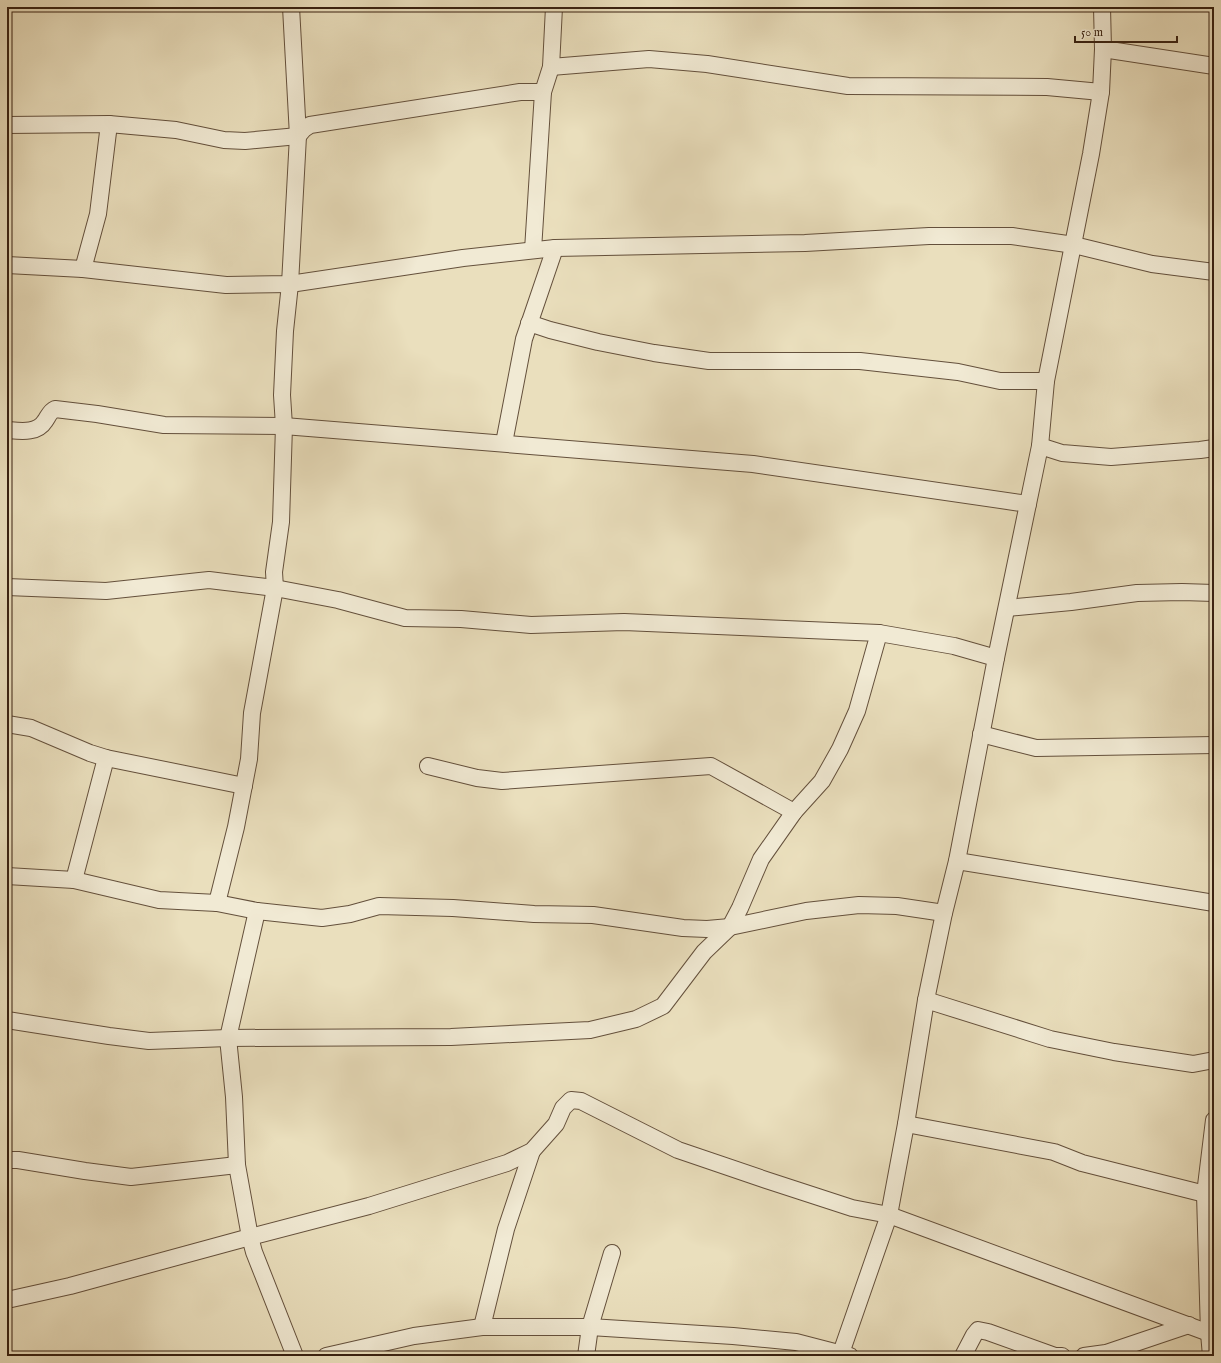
<svg xmlns="http://www.w3.org/2000/svg" width="1221" height="1363" viewBox="0 0 1221 1363" font-family="'IM FELL English',serif">
<style>
.lines{fill:none;stroke-linecap:round;stroke-linejoin:round}
.minor-casing{stroke:#64503c;stroke-width:18}
.minor{stroke:#f1ead4;stroke-width:16}
</style>
<rect width="100%" height="100%" fill="#eadfbd"/>
<filter id="stains"><feTurbulence type="fractalNoise" baseFrequency=".005" numOctaves="4"/><feColorMatrix values="0 0 0 0 .2 0 0 0 0 .09 0 0 0 0 .02 0 0 0 .5 -.17"/></filter>
<radialGradient id="worn" r=".72"><stop offset=".6" stop-color="#630" stop-opacity="0"/><stop offset="1" stop-color="#630" stop-opacity=".3"/></radialGradient>
<g class="lines">
<g class="minor-casing">
<g id="minor">
<polyline points="1103,49 1214,66"/>
<polyline points="551,67 649,59 707,64 848,86 1047,87 1101,92"/>
<polyline points="7,125 109,124 176,130 224,140 245,141 298,136 304,129 310,125 520,92 543,92"/>
<polyline points="533,250 543,92 551,67 554,7"/>
<polyline points="7,265 83,269 226,285 290,284 463,258 555,248 805,243 929,236 1012,236 1074,245 1152,264 1214,272"/>
<polyline points="83,269 98,214 109,124"/>
<polyline points="529,323 550,330 598,342 654,353 709,361 860,361 958,372 1000,381 1046,381"/>
<path d="M7,430C20,431 37,434 45,421C48,417 50,411 55,409L97,414L164,425L284,426L753,464L1028,504"/>
<polyline points="504,443 524,339 555,248"/>
<polyline points="1040,446 1062,453 1111,457 1200,450 1214,448"/>
<polyline points="7,587 106,591 209,580 275,588 338,600 405,618 461,619 531,625 624,622 879,633 954,646 996,658"/>
<polyline points="1007,608 1071,602 1137,593 1182,592 1214,593"/>
<polyline points="7,724 31,728 90,753 106,758 244,786"/>
<polyline points="981,734 1036,748 1214,745"/>
<polyline points="428,766 477,778 502,781 711,766 794,812"/>
<polyline points="957,861 1214,903"/>
<polyline points="7,876 74,880 159,900 217,903 257,911 322,918 350,914 379,906 453,908 534,914 593,915 683,928 707,929 730,927 806,911 859,905 897,906 944,913"/>
<polyline points="74,880 106,758"/>
<polyline points="217,903 236,827 249,759 252,713 275,588 274,572 281,522 284,426 282,395 285,331 290,284 298,136 291,7"/>
<polyline points="257,911 228,1038 234,1097 237,1165 250,1237 254,1252 295,1356"/>
<polyline points="926,1000 1050,1039 1114,1052 1193,1064 1214,1060"/>
<polyline points="7,1020 109,1036 149,1041 228,1038 451,1037 590,1030 636,1019 663,1006 704,952 730,927 740,908 761,859 794,812 822,781 840,749 857,711 879,633"/>
<polyline points="906,1124 1054,1152 1082,1163 1205,1194 1214,1194"/>
<polyline points="7,1160 18,1160 85,1171 131,1177 237,1165"/>
<polyline points="7,1300 70,1286 250,1237 369,1206 507,1163 532,1151 556,1124 563,1108 571,1100 581,1101 678,1150 766,1180 852,1208 889,1215 1209,1333"/>
<polyline points="482,1327 506,1229 532,1151"/>
<polyline points="326,1356 414,1336 482,1327 590,1327 733,1336 796,1342 850,1356"/>
<polyline points="586,1356 590,1327 612,1253"/>
<polyline points="840,1356 889,1215 906,1124 926,1000 944,913 957,861 996,658 1040,446 1046,381 1091,154 1101,92 1103,49 1102,7"/>
<polyline points="963,1356 974,1335 978,1330 988,1332 1055,1356 1062,1356"/>
<polyline points="1084,1356 1106,1353 1189,1325"/>
<polyline points="1211,1356 1209,1333 1205,1194 1214,1120"/>
</g>
</g>
<use href="#minor" class="minor"/>
</g>
<rect width="1221" height="1363" fill="none" stroke="#eadfbd" stroke-width="24"/>
<rect x="8" y="8" width="1205" height="1347" fill="none" stroke="#382111" stroke-width="2"/>
<rect x="12" y="12" width="1197" height="1339" fill="none" stroke="#382111"/>
<path d="M1075 36v6h102v-6" fill="none" stroke="#382111" stroke-width="2"/>
<text x="1081" y="36" font-size="12" fill="#382111" stroke="#f1ead4" stroke-width="3" paint-order="stroke">50 m</text>
<rect width="100%" height="100%" filter="url(#stains)"/>
<rect width="100%" height="100%" fill="url(#worn)"/>
</svg>
